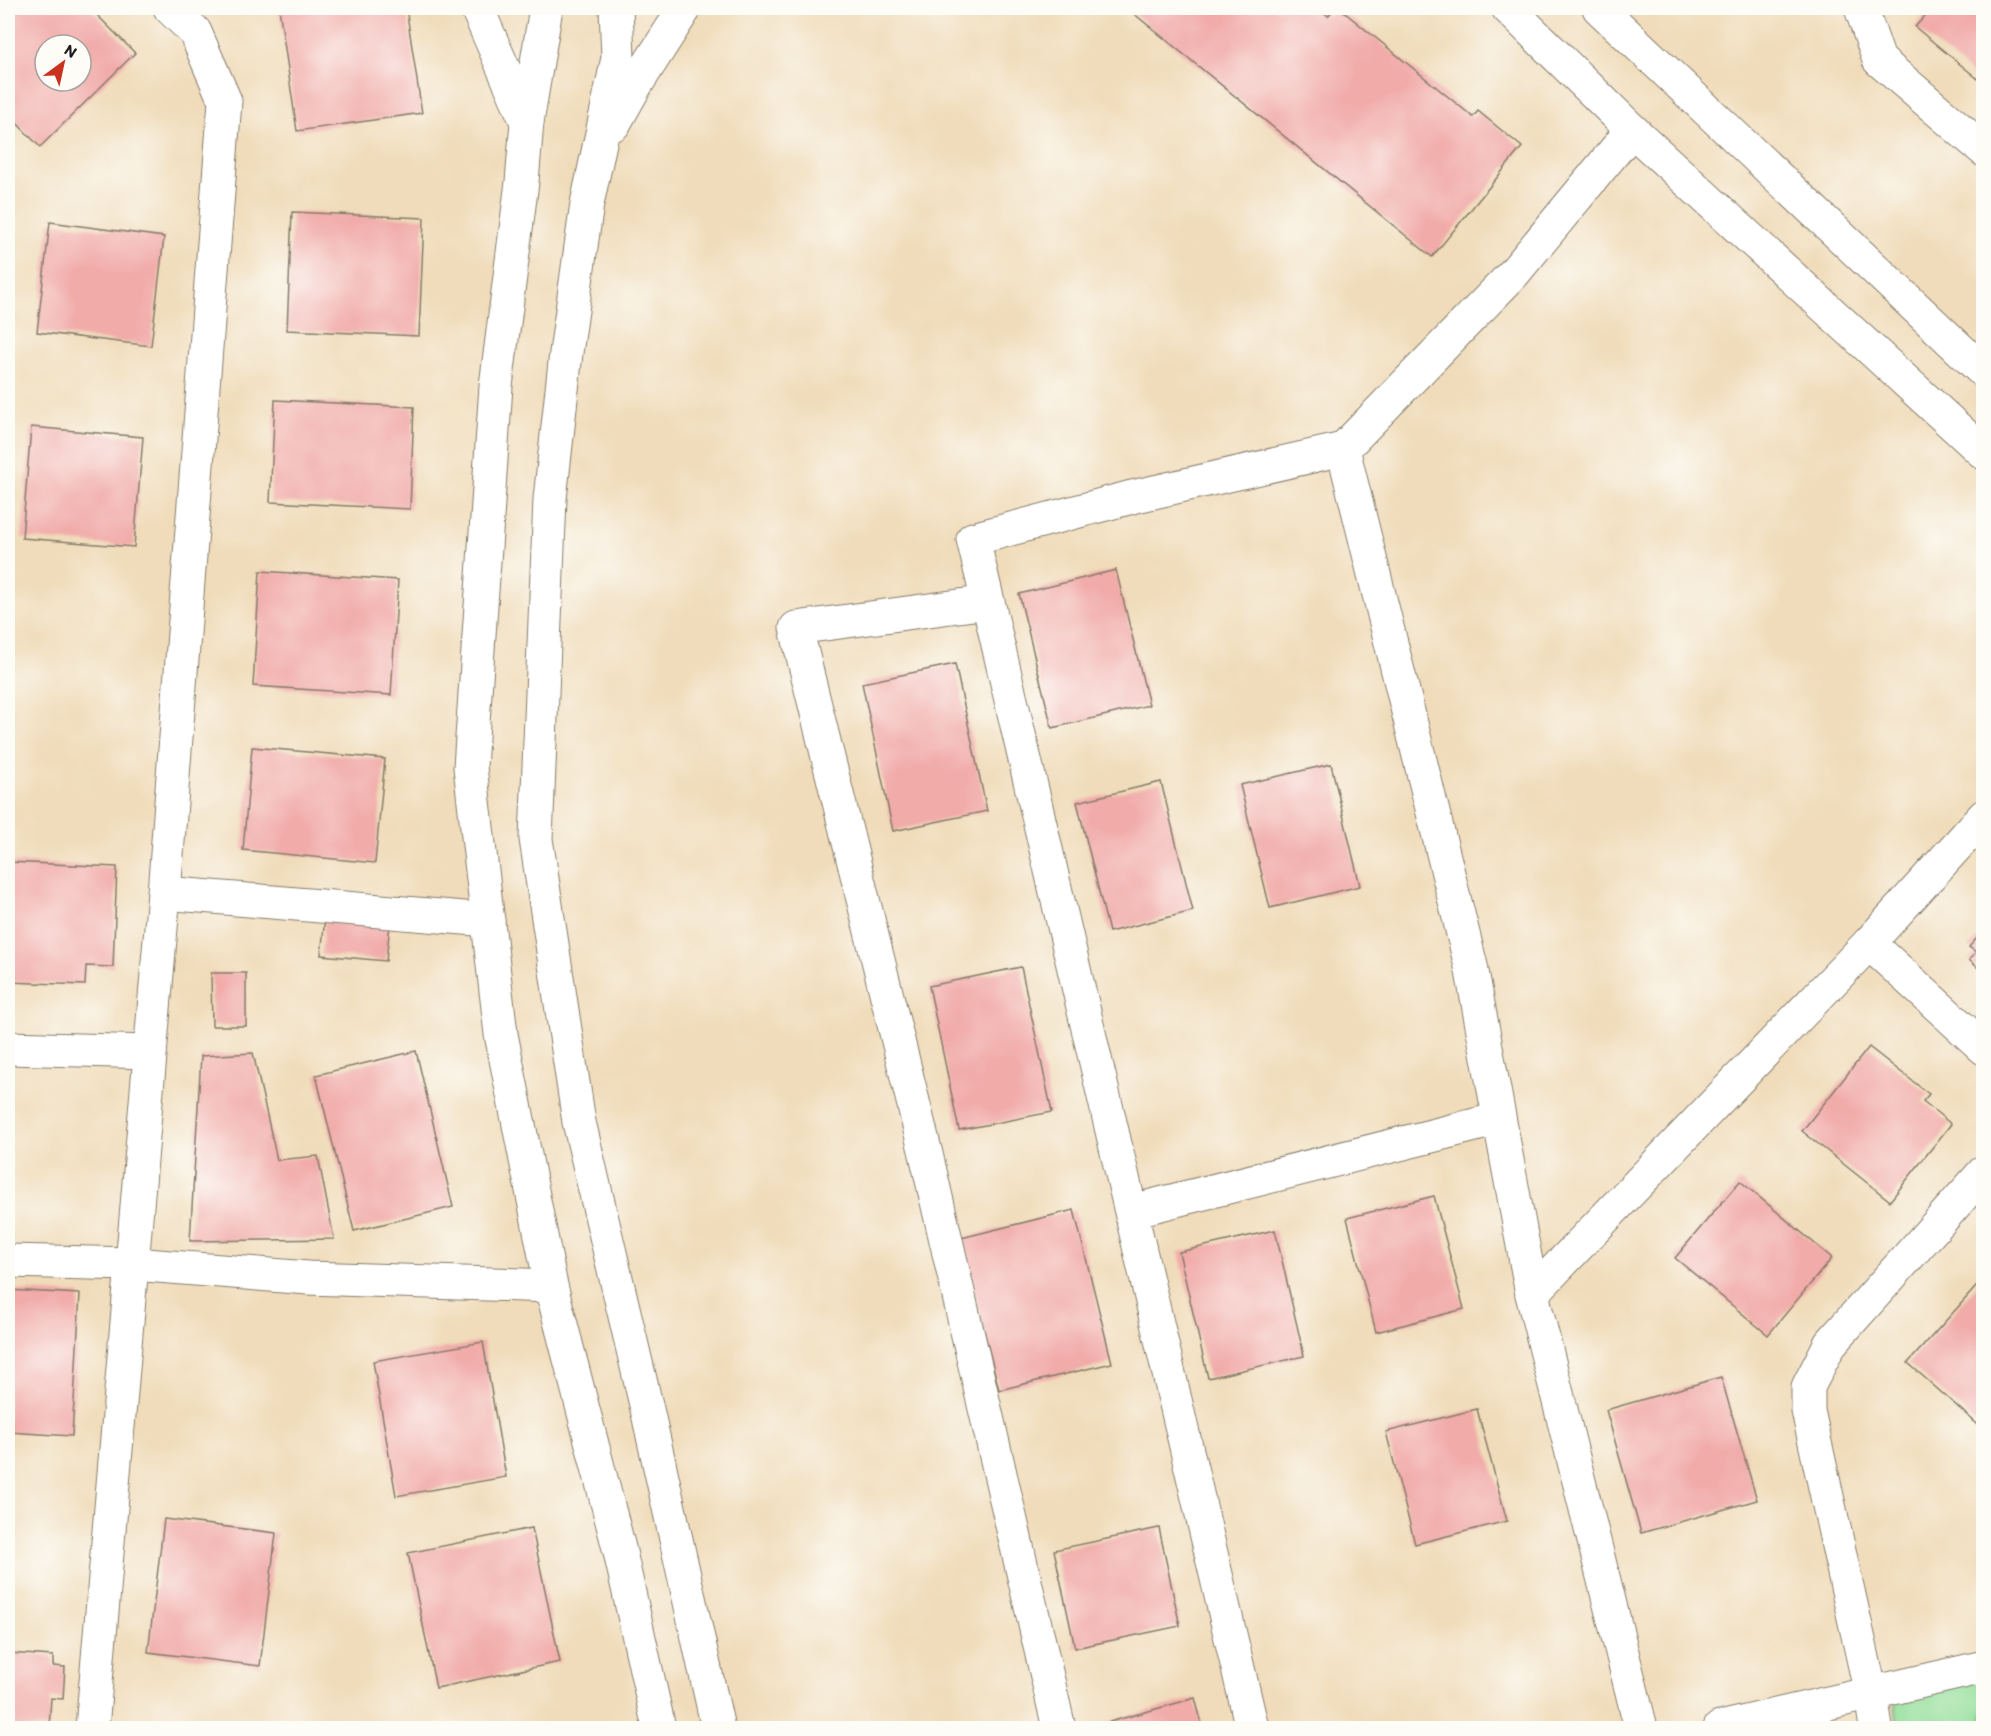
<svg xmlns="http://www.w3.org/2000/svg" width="1991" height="1736" viewBox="0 0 1991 1736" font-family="Itim,sans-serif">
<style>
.green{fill:#93de9a;stroke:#587d5b;stroke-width:1.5}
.building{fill:#f1aba9;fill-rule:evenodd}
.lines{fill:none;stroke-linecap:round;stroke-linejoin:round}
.street-casing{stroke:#867c6b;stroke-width:35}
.secondary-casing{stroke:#867c6b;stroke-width:35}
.street{stroke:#fff;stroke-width:33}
.secondary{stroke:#fff;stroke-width:33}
</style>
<rect width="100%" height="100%" fill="#fdfcf7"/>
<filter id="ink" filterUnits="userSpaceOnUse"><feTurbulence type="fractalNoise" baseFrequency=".0167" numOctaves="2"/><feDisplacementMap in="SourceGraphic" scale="12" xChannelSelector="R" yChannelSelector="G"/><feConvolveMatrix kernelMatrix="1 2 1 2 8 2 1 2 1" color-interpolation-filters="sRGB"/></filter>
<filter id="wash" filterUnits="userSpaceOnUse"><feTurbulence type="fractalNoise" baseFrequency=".008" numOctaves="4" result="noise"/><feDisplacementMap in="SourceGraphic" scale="24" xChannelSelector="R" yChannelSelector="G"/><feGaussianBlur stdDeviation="1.35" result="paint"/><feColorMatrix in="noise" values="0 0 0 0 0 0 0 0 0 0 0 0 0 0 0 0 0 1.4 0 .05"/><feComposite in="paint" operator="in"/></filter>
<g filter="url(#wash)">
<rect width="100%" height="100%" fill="#f0dcba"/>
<polygon class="green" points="1983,1677 1983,1728 1898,1728 1894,1699"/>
<g id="blocks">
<g class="building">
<path d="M8,8H90L135,53L40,147L8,114ZM45,45H81V81H45Z"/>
<polygon points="279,8 406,8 422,113 297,131"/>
<polygon points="1127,8 1318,8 1328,16 1335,8 1339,8 1473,117 1478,111 1522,147 1432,257"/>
<polygon points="1932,8 1984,8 1984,84 1915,27"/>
<polygon points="292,212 424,218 419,336 287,330"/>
<polygon points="50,222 164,237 151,346 37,332"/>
<polygon points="275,400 414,407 410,509 270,502"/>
<polygon points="31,427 143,437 134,547 22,538"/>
<polygon points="1116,570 1149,705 1052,728 1019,594"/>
<polygon points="260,571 398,580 391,695 253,686"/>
<polygon points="955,664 987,811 893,831 862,683"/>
<polygon points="252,747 385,759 375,863 243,850"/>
<polygon points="1331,764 1360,886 1270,908 1240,785"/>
<polygon points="1161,782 1193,911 1109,932 1077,802"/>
<polygon points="8,862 117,867 113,967 86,966 85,985 8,982"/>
<polygon points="325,918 390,924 386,961 321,955"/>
<polygon points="1984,930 1984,973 1969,960 1976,952 1969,947"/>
<polygon points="1021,967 1052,1112 959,1130 929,986"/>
<polygon points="211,973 246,973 246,1026 212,1026"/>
<polygon points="1869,1047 1929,1094 1923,1101 1951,1124 1890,1201 1802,1131"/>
<polygon points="416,1051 453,1207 354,1231 316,1075"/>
<polygon points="253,1053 277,1160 318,1156 334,1239 190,1241 201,1056"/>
<polygon points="1740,1181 1832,1258 1768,1335 1675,1258"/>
<polygon points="1434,1196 1464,1309 1376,1332 1347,1218"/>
<polygon points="1074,1210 1112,1363 999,1390 961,1238"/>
<polygon points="1275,1230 1304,1356 1208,1378 1179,1252"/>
<polygon points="1984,1278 1984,1430 1908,1363"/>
<polygon points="8,1290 80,1294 72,1436 8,1432"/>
<polygon points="483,1342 506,1477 396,1496 373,1361"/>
<polygon points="1721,1377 1757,1500 1641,1533 1606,1410"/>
<polygon points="1477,1409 1507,1521 1415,1544 1386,1432"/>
<polygon points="164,1519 276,1533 260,1666 148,1652"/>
<polygon points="532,1528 560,1662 436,1688 408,1553"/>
<polygon points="1159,1528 1180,1626 1075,1648 1054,1550"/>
<polygon points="8,1653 53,1656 53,1666 65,1667 63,1699 51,1698 49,1728 8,1728"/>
<polygon points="1195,1698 1203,1728 1088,1728"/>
</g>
</g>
</g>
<g filter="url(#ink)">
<use href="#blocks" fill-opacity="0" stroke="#867c6b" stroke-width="1.5"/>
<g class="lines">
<g class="street-casing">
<g id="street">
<polyline points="1861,8 1879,60 1984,150"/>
<polyline points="1632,130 1514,273 1343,449 1471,966 1532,1294 1641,1728"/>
<polyline points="988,602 1252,1728"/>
<polyline points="164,893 488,920"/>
<polyline points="1869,943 1984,1048"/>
<polyline points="8,1048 150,1052"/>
<polyline points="1132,1211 1499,1119"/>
<polyline points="8,1261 133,1264 308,1278 551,1286"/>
<polyline points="1532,1294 1869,943 1984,816"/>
<polyline points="92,1728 164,893 225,101 195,32 170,8"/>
<polyline points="1059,1728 926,1154 796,628 988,602 973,539 1132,497 1343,449"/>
<polyline points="1720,1728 1984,1667"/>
<polyline points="1876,1728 1871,1694 1808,1411 1808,1387 1830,1344 1984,1172"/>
</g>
</g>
<g class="secondary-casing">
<g id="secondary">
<polyline points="477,8 527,122 522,182 496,386 470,767 501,1034 551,1286 620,1552 659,1728"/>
<polyline points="616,8 618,58 587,204 566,353 550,499 536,839 579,1122 647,1409 718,1728"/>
<polyline points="1508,8 1632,130 1984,453"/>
<polyline points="1599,8 1984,372"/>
<polyline points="527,122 546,8"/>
<polyline points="614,124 637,83 685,8"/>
</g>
</g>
<use href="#street" class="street"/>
<use href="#secondary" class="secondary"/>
</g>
</g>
<rect width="1991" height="1736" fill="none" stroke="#fdfcf7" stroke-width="30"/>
<g transform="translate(63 63) rotate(33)"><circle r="28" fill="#fdfcf7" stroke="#a3a29f" stroke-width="1.5"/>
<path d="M0-4.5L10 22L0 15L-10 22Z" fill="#c8321e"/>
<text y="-9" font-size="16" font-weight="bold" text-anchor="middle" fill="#1c1c1c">N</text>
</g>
</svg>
